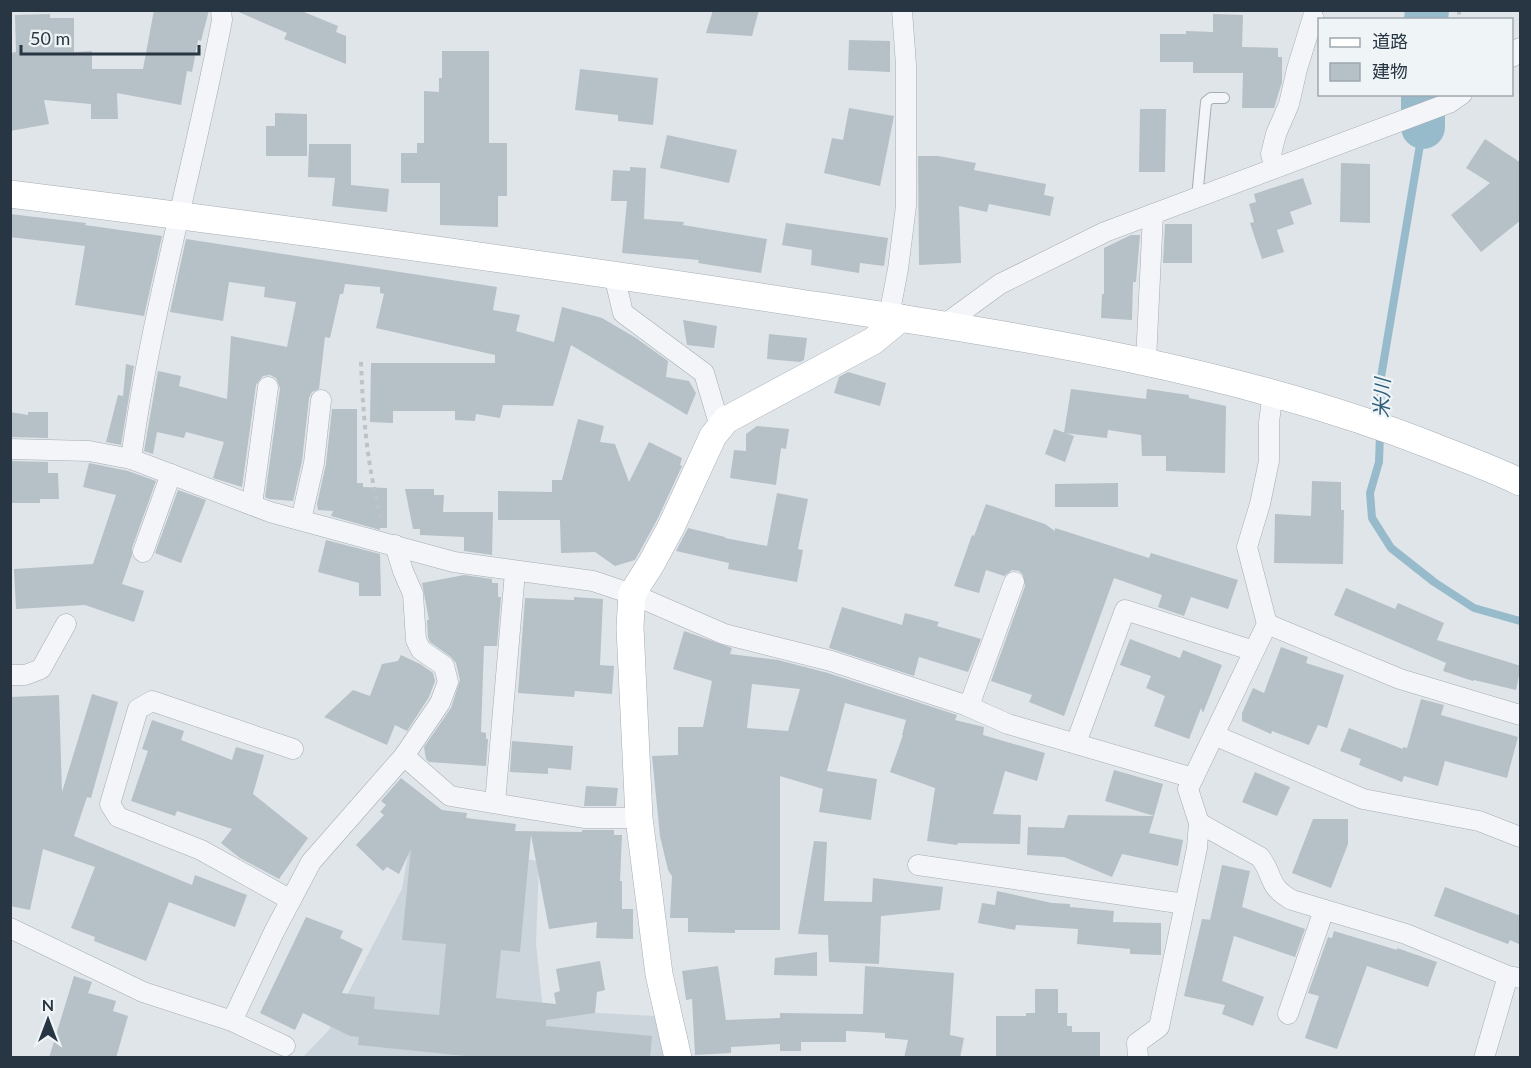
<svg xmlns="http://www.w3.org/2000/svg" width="1531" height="1068" viewBox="0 0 1531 1068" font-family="Lato,'Noto Sans JP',sans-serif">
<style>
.built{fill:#cdd5dc}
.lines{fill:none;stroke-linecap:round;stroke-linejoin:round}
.stream{stroke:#98bbcc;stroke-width:8}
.river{stroke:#98bbcc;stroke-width:44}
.building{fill:#b6c0c7;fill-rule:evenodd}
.lane-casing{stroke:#a5adb4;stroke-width:12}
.street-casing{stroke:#a5adb4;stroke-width:21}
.secondary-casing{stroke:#a5adb4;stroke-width:28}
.path{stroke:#bec3c9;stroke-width:4;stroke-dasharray:4.5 4.5;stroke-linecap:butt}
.lane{stroke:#f3f5f8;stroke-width:10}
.street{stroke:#f3f5f8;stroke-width:20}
.secondary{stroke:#fff;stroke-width:27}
.labels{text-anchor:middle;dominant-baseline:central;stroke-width:4.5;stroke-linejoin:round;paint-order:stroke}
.water-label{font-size:20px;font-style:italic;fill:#2e5d79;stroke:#eff4f7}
</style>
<rect width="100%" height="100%" fill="#e0e5ea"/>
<polygon class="built" points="410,842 539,861 536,943 543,1010 655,1016 664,1058 302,1058 329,1030 402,889"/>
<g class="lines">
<g class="stream">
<polyline points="1380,422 1381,377 1423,127"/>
<polyline points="1380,434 1379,462 1370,493 1372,518 1391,548 1434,582 1474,608 1520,621"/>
</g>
<g class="river">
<polyline points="1426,20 1427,10"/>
<polyline points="1423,94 1423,127"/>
</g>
</g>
<g class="building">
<polygon points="154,10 209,10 201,41 198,40 192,72 187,71 181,105 117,93 118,119 91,119 91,104 44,100 49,124 10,131 10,53 16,52 15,15 50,14 50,18 74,18 74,52 92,51 92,69 143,69"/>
<polygon points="234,10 299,10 338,26 336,32 346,36 346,64 284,39 287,33"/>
<polygon points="713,10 759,10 752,36 706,33"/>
<polygon points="1213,14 1243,15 1242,47 1278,48 1278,57 1282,57 1282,82 1274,108 1242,108 1243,73 1193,73 1193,62 1160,62 1160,34 1186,34 1186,31 1213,32"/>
<polygon points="849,40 890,41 890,72 848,70"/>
<polygon points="442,51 489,51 489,143 507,143 507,196 498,196 498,227 440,225 440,183 401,183 401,153 417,153 417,143 424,143 424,91 439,92 439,78 442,78"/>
<polygon points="580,69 658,78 653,125 618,121 618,115 575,110"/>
<polygon points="849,108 894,116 880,186 824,173 832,138 843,140"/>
<polygon points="1140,109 1166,109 1165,172 1139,172"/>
<polygon points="275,113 307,114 307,156 266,156 266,126 275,126"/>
<polygon points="667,135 737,150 729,183 660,168"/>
<polygon points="1485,139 1521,163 1521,220 1481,252 1451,215 1490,183 1466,168"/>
<polygon points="309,144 351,144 351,185 389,189 387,212 332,206 335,178 308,177"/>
<polygon points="918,156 938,156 976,163 974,170 1046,184 1044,195 1054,197 1050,216 989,204 987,212 959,206 961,263 919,265"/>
<polygon points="1341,163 1370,164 1370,223 1340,222"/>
<polygon points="630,167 646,168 644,219 684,222 683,225 767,239 761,273 698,263 699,260 622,253 627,201 611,201 613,170 630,171"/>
<polygon points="1303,178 1312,204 1290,212 1294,224 1277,230 1284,252 1262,259 1250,223 1254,222 1249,204 1256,202 1254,194"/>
<polygon points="10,214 86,223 85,225 162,236 144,316 75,305 85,246 10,237"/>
<polygon points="786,223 888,238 884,266 860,263 859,273 811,265 812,250 782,245"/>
<polygon points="1165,224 1192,224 1192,263 1163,263"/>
<polygon points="1131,235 1140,235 1136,282 1133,282 1132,320 1101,318 1102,294 1104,294 1104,248"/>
<polygon points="186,239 497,287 493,310 520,315 516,331 554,342 562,307 602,318 636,338 668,361 666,377 689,381 696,393 687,415 571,345 553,406 503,405 500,418 476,414 475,421 455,420 455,411 393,411 393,423 370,422 371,363 495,363 495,355 376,328 384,294 380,293 380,287 345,284 343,294 340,294 330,338 325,337 319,389 312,392 309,398 302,461 293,501 269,499 265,497 280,388 276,378 270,375 263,376 256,385 242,487 213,478 224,442 186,432 184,438 157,432 153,454 144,451 158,371 181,376 179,386 227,399 231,336 287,347 296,302 264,297 265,287 229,282 223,321 170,312"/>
<polygon points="683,320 717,326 714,348 687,345"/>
<polygon points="769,334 807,338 804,360 800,362 767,359"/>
<polygon points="126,364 134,366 121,445 106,442 118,395 123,396"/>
<polygon points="848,372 886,383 880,406 834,393 839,377"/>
<polygon points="1071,389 1146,399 1147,389 1189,395 1189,398 1226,406 1225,473 1166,471 1166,456 1142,456 1141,435 1108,430 1107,438 1064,433"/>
<polygon points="332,409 357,409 357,483 363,483 363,487 387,488 387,528 380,528 380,530 331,516 333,511 318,510 317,504 326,464"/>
<polygon points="10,412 28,415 28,412 48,412 48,438 10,437"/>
<polygon points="578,419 604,426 600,442 615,444 629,482 649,442 682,458 680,465 682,466 657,520 635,560 615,566 595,552 561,553 560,520 498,520 498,491 552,492 552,480 562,480"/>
<polygon points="757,426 789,429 786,449 781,448 776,485 730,478 734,450 746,451 746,434"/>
<polygon points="1054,429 1074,436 1065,462 1045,454"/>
<polygon points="10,461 48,462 48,473 58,473 59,499 40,499 40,503 10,503"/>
<polygon points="89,463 128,471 156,481 132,548 132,555 122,584 144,591 134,622 85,605 16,609 14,569 93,564 116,495 83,487"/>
<polygon points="1312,481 1341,482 1341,510 1344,510 1343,564 1274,563 1275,514 1311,516"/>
<polygon points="1118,483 1118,507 1055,507 1055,484"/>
<polygon points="405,489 434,489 434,495 444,495 443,512 493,512 492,555 464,551 464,537 420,535 420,529 413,529"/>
<polygon points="178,490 206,500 181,563 155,553"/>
<polygon points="777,493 808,499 798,549 803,550 797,582 728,569 729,563 676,551 688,528 725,537 725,538 767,546"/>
<polygon points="986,504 1045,524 1055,531 1055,528 1149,558 1151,553 1238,580 1228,609 1191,597 1184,616 1158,607 1162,595 1114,578 1064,716 1029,702 1032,695 991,681 1025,586 1023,575 1019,571 1012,570 1004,576 986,570 979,593 954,586 972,535 974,536"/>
<polygon points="326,540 380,554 381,596 359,596 359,583 318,572"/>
<polygon points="464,575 492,579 492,583 498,583 498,597 501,597 497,646 484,646 481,732 486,733 486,739 488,739 486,766 429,762 426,759 424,747 451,708 460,680 456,663 451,657 430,642 428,637 427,620 429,620 422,583"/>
<polygon points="1346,588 1395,609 1398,603 1444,623 1437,640 1521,666 1516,690 1474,680 1473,681 1443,671 1446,663 1334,615"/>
<polygon points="574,597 603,599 600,665 614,666 612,694 575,691 574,697 518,693 525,598 574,600"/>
<polygon points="842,607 902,625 905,613 939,622 937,626 981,639 968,672 919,657 914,676 829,648"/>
<path d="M684,631L732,648L730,654L778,660L828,673L957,715L955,720L984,727L983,735L1045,753L1037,781L1005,771L993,814L1021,815L1020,844L958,843L957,845L927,841L935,788L890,772L903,735H902L906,720L845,703L827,771L877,779L871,820L819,812L823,789L780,776V930H735V933L688,932V918H670L672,876L668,870L660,836L652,756L678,755V727H703L712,681L673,669ZM752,684L800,689L788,731L747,728Z"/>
<polygon points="1130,639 1180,658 1183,650 1222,665 1203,713 1201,708 1189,739 1154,726 1165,696 1146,688 1151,676 1120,665"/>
<polygon points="1281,647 1308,657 1306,663 1344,675 1327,728 1318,725 1309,745 1272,731 1271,734 1242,721 1242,713 1253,688 1264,693"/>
<polygon points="401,655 420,664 433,673 435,681 429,697 407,731 395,725 387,745 324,717 353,690 370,696 382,664 398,661"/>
<polygon points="92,694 118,702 91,798 87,797 74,836 192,885 195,875 247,895 235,927 169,902 146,961 94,941 95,937 71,928 95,867 43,849 30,910 10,906 10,697 59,695 62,792"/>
<polygon points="1421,699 1444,705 1441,715 1518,737 1507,778 1445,761 1438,786 1404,776 1402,782 1359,765 1361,759 1340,751 1349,728 1403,749 1403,747 1407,748"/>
<polygon points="152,720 184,731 181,740 232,760 236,747 264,755 253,794 308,838 279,879 240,858 221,843 232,829 177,811 175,816 131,801 148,751 142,749"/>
<polygon points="512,741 573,746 571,770 548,768 548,774 510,772"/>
<polygon points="1114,770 1163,784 1154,816 1105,801"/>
<polygon points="1255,772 1290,787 1277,816 1242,802"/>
<polygon points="401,778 442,810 467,813 466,818 516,824 515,831 582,832 582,830 614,830 614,835 622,835 620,881 622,881 622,909 633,909 633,939 596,938 597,922 549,929 531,835 520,952 501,950 496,998 556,1004 554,993 560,991 556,969 600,961 605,990 597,992 595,1013 546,1020 546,1026 652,1036 650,1058 485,1058 358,1045 359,1037 350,1036 303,1013 295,1030 260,1013 306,917 343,931 340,938 363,949 342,993 375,997 374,1009 439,1015 446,944 402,940 411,849 399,874 387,867 383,871 356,845 384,815 380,812 386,805 381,801"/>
<polygon points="586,786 618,788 616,806 584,806"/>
<polygon points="1068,815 1154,816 1149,833 1183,840 1178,866 1122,854 1112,877 1064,857 1027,855 1028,827 1064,828"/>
<polygon points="1313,819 1348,819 1348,844 1331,888 1292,873"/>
<polygon points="814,841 827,842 824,901 872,902 873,878 943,887 940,910 881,916 879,964 829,962 828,935 798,934"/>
<polygon points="1222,865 1250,871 1242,907 1305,929 1295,957 1234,936 1222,981 1264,997 1253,1026 1222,1014 1225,1005 1184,996 1202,919 1212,920 1210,920"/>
<polygon points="1445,887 1521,916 1521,945 1510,940 1508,944 1434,916"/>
<polygon points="997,891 1052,903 1070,904 1070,907 1114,911 1113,922 1161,923 1161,955 1130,954 1130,949 1077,944 1078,929 1016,925 1015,930 978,923 982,903 995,905"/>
<polygon points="1334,931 1397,950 1397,948 1437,962 1428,987 1367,966 1337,1049 1305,1038 1319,996 1308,993 1328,937 1332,938"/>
<polygon points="817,952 817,976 774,975 775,958"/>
<polygon points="718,966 726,1020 780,1018 780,1013 863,1014 865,966 954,973 950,1035 964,1038 960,1058 904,1058 908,1040 885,1038 885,1033 846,1031 846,1042 801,1042 801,1051 780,1051 780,1044 731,1047 731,1053 695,1055 692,999 686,1000 682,971"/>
<polygon points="74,976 92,982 88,993 116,1001 113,1011 128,1016 116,1058 49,1058"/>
<polygon points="1035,989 1058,989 1058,1013 1067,1013 1067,1026 1072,1026 1072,1032 1100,1032 1100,1058 996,1058 996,1016 1026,1016 1026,1013 1035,1013"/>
</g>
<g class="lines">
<g class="lane-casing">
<polyline id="lane" points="1197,198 1206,102 1211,98 1224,98"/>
</g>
<g class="street-casing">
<g id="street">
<polyline points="1512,57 1520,48"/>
<polyline points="1275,168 1271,154 1276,134 1289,104 1297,69 1313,17"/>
<polyline points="614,275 623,313 704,373 720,427"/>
<polyline points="889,316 898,269 906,206 906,65 902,10"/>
<polyline points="945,324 1000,284 1105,232 1449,103 1462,94"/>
<polyline points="1146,361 1153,214"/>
<polyline points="10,449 89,451 131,459 270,512 454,562 593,581 632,594 724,634 831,661 965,705 1008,724 1193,778"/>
<path d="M131,459C151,311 194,167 222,20L221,10"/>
<polyline points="252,505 268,387"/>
<polyline points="301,520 314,463 321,400"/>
<polyline points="143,552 171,474"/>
<polyline points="1267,624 1400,679 1520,715"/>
<polyline points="10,675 25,675 41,669 66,624"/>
<polyline points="969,706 1014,582"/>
<polyline points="1214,735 1363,799 1479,821 1520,837"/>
<polyline points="1076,743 1125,610 1254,651"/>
<polyline points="404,756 450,796 584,818 639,818"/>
<polyline points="495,803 515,572"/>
<path d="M1199,823L1260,857C1275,877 1266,885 1292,900L1406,934L1508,976L1520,978"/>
<polyline points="918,865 1185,904"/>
<polyline points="291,900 201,850 118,817 110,804 138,709 152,701 293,749"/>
<polyline points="10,928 143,992 232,1021 285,1046"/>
<polyline points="1288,1014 1324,910"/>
<polyline points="232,1021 274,932 311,862 404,756 440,703 448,682 444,666 421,650 416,640 413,594 403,571 395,545"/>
<polyline points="1138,1058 1137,1043 1159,1027 1197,848 1199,823 1188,789 1267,624 1247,547 1260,504 1269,461 1269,422 1273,392"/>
<polyline points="1484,1058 1508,976"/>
</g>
</g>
<g class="secondary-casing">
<g id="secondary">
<path d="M10,194C272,227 533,262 794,302C1011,335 1229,366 1435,447C1463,458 1493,469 1520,482"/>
<polyline points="678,1058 659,974 639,818 630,627 632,594 651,564 671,527 713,436 726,420 873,341 901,318"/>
</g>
</g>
<g class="path">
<polyline points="1459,10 1459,20"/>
<path d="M361,362C363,415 367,469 382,520"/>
</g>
<use href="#lane" class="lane"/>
<use href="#street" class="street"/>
<use href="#secondary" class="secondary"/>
</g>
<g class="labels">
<g class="water-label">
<text transform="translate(1381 398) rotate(-88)">米川</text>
</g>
</g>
<rect width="1531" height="1068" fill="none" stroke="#273642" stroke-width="24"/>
<rect x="1318" y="18" width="195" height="78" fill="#eff4f7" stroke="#9fa8af" stroke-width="1.5"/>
<rect x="1330" y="38" width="30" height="9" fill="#ffffff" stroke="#9fa8af" stroke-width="1.5"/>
<text x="1372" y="48" font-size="18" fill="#273642">道路</text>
<rect x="1330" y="63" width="30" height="18" fill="#b6c0c7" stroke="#9fa8af" stroke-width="1.5"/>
<text x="1372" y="78" font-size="18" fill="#273642">建物</text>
<g transform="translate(48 1020)" stroke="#eff4f7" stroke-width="4.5" paint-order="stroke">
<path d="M0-4.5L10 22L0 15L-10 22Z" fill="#273642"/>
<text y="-9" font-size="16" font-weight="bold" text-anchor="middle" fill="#273642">N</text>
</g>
<path d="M21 45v9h178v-9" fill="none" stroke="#273642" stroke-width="3"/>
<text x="30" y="45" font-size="18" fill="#273642" stroke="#eff4f7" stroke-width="4.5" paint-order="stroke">50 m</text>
</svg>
